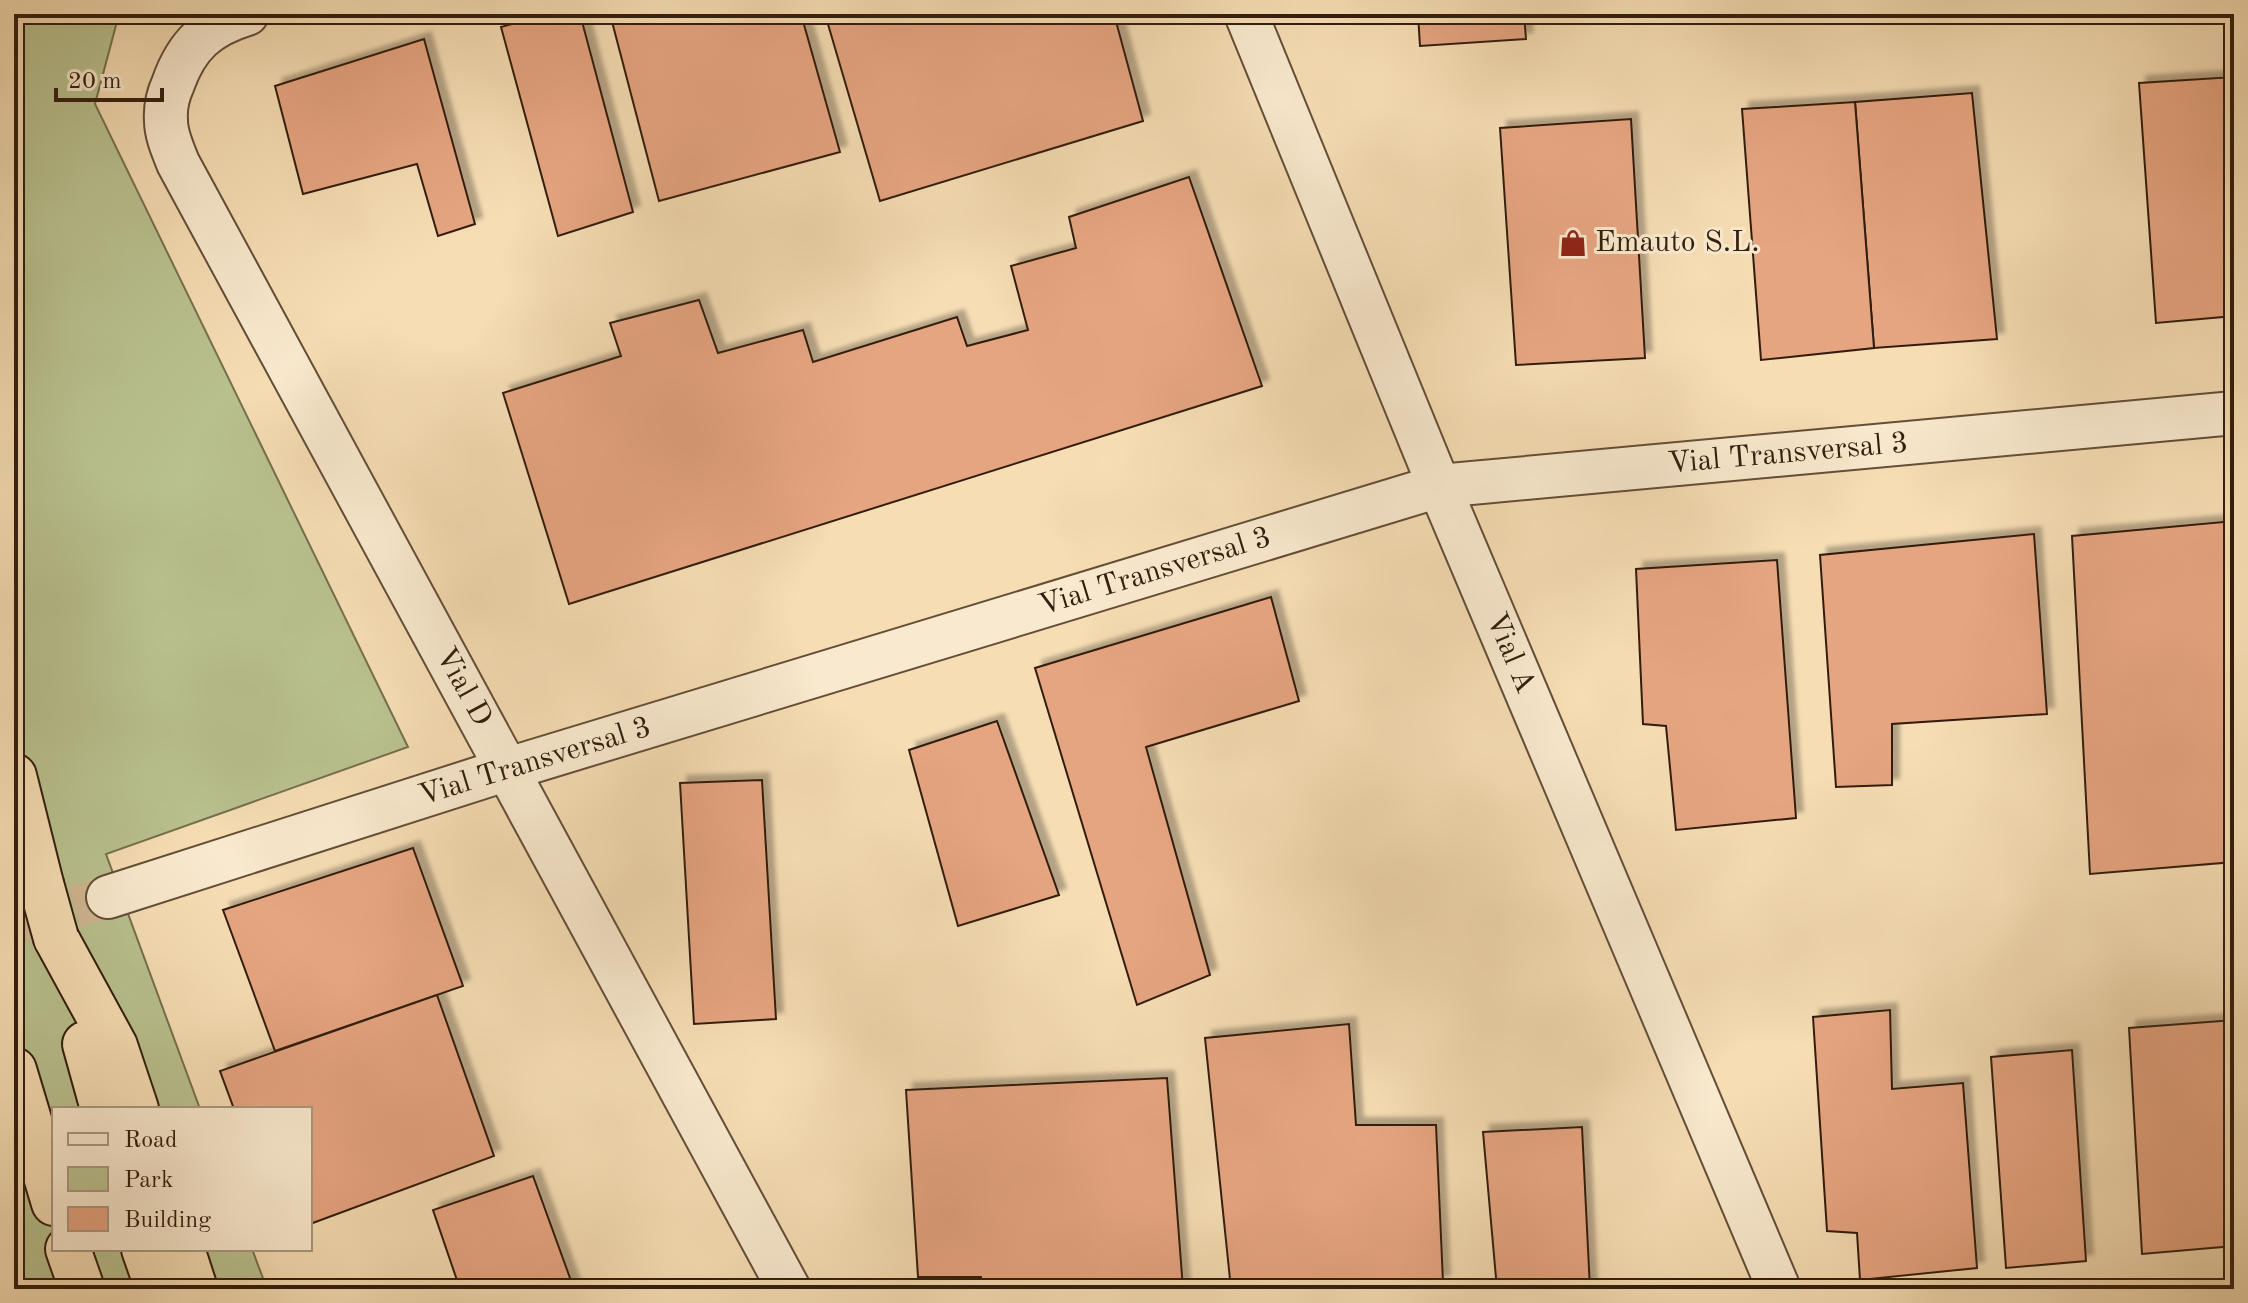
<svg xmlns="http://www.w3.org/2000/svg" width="2248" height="1303" viewBox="0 0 2248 1303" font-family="'Old Standard TT',serif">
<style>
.green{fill:#b9c290;stroke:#76704e;stroke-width:2}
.building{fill:#e6a581;stroke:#321e0d;stroke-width:2;filter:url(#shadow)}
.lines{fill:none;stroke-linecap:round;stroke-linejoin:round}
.minor-tunnel{stroke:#cfb793;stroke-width:42;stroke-dasharray:42 21;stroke-linecap:butt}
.minor-casing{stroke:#634e37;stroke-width:46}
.highway-casing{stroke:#321e0d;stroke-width:48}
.minor{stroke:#f9e9ce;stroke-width:42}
.highway{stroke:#f6ddb4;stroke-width:44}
.highway-bridge-casing{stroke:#321e0d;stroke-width:48;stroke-linecap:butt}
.highway-bridge{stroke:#f6ddb4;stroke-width:44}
.labels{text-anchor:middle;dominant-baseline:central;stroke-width:6;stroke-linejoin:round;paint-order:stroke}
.poi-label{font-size:30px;fill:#321e0d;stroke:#f9e9ce;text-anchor:start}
.street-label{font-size:30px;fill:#321e0d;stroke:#f9e9ce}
</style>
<defs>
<filter id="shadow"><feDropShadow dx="7" dy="-7" stdDeviation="2" flood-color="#0004"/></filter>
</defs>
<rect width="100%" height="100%" fill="#f6ddb4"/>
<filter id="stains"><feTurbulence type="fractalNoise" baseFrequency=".0025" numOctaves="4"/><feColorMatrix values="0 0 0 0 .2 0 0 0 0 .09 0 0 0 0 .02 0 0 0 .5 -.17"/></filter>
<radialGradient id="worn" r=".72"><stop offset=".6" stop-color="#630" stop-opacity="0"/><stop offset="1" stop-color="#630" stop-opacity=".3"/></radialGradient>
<polygon class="green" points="14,14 119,14 95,104 408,747 106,854 200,1109 54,1109 54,1249 252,1249 267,1289 14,1289"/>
<g class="building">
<polygon points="548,14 580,14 633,212 558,236 501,27"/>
<polygon points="610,14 801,14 840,152 659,201"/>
<polygon points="825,14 1114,14 1143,121 880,201"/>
<polygon points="1418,14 1524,14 1526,39 1420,46"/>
<polygon points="424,39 475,224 438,236 417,164 303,194 275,86"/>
<polygon points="2234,77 2234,316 2156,323 2139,83"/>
<polygon points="1972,93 1997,339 1874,348 1855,102"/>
<polygon points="1855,102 1874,348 1761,360 1742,109"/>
<polygon points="1631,119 1645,358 1516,365 1500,128"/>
<polygon points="1189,177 1262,386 569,604 503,393 621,356 610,323 699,300 718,353 803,330 813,362 957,317 967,346 1028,330 1011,266 1076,248 1069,217"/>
<polygon points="2234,521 2234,862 2090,874 2072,536"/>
<polygon points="2034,534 2047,714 1892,724 1892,785 1836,787 1820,555"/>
<polygon points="1777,560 1796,818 1676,830 1666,726 1643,724 1636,569"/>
<polygon points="1271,597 1299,701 1146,747 1210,975 1137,1005 1035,668"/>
<polygon points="997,721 1059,895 958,926 909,750"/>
<polygon points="762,780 776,1019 694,1024 680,783"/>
<polygon points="413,848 463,986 275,1051 223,910"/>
<polygon points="437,995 494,1156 310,1224 310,1109 234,1109 220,1071"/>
<polygon points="1890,1010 1892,1089 1963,1083 1977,1268 1860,1280 1857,1233 1827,1231 1813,1017"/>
<polygon points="2234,1020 2234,1246 2142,1254 2129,1028"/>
<polygon points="1349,1024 1356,1125 1436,1125 1443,1282 1231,1289 1205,1038"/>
<polygon points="2072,1050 2086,1261 2006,1268 1991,1057"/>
<polygon points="1167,1078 1183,1289 982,1289 981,1277 918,1277 906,1090"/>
<polygon points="1582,1127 1590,1289 1497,1289 1483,1132"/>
<polygon points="533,1176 574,1289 460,1289 433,1210"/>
</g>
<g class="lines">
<polyline class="minor-tunnel" points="14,924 108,897"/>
<g class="minor-casing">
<g id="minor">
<path d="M247,14C208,26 187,44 173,84C168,95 165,108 166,121C166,135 173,150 178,163L789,1289"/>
<polyline points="1246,14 1439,486 1779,1289"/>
<polyline points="108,897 508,769 1439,486 2234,413"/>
</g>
</g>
<g class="highway-casing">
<g id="highway">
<polyline points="14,776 41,884"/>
<polyline points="56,938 115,1046 136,1109"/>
<polyline points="85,1044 103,1109"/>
<polyline points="14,1070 54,1203"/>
<polyline points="68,1249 82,1289"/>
<polyline points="144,1249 158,1289"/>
<polyline points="182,1249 195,1289"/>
</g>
</g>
<use href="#minor" class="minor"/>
<use href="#highway" class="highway"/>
<g class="highway-bridge-casing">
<polyline id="highway-bridge" points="41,884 56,938"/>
</g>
<use href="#highway-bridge" class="highway-bridge"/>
</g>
<defs>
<g id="shop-bare" transform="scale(2.16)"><path d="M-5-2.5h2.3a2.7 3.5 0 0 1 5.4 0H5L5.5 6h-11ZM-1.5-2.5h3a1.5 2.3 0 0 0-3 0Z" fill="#8f2418" stroke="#f9e9ce" stroke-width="2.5" paint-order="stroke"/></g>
</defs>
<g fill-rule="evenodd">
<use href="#shop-bare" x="1573" y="243"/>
</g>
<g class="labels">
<g class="poi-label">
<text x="1595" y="243">Emauto S.L.</text>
</g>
<g class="street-label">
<text transform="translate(1788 454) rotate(-5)">Vial Transversal 3</text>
<text transform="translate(1155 572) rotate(-17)">Vial Transversal 3</text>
<text transform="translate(1510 653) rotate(67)">Vial A</text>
<text transform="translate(463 687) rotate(61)">Vial D</text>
<text transform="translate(535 762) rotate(-17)">Vial Transversal 3</text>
</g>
</g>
<rect width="2248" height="1303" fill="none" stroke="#f6ddb4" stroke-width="48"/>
<rect x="16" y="16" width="2216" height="1271" fill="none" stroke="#321e0d" stroke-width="4"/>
<rect x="24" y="24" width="2200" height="1255" fill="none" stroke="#321e0d" stroke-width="2"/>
<rect x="52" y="1107" width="260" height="144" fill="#f9e9ce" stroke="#a99881" stroke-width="2"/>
<rect x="68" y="1133" width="40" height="12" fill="#f9e9ce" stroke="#a99881" stroke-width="2"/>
<text x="124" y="1147" font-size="24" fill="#321e0d">Road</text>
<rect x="68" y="1167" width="40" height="24" fill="#b9c290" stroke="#a99881" stroke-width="2"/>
<text x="124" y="1187" font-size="24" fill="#321e0d">Park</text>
<rect x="68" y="1207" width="40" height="24" fill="#e6a581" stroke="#a99881" stroke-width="2"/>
<text x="124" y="1227" font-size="24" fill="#321e0d">Building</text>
<path d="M56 88v12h106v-12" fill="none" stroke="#321e0d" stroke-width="4"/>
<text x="68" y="88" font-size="24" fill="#321e0d" stroke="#f9e9ce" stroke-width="6" paint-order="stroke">20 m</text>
<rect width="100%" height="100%" filter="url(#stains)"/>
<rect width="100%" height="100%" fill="url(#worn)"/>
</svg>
